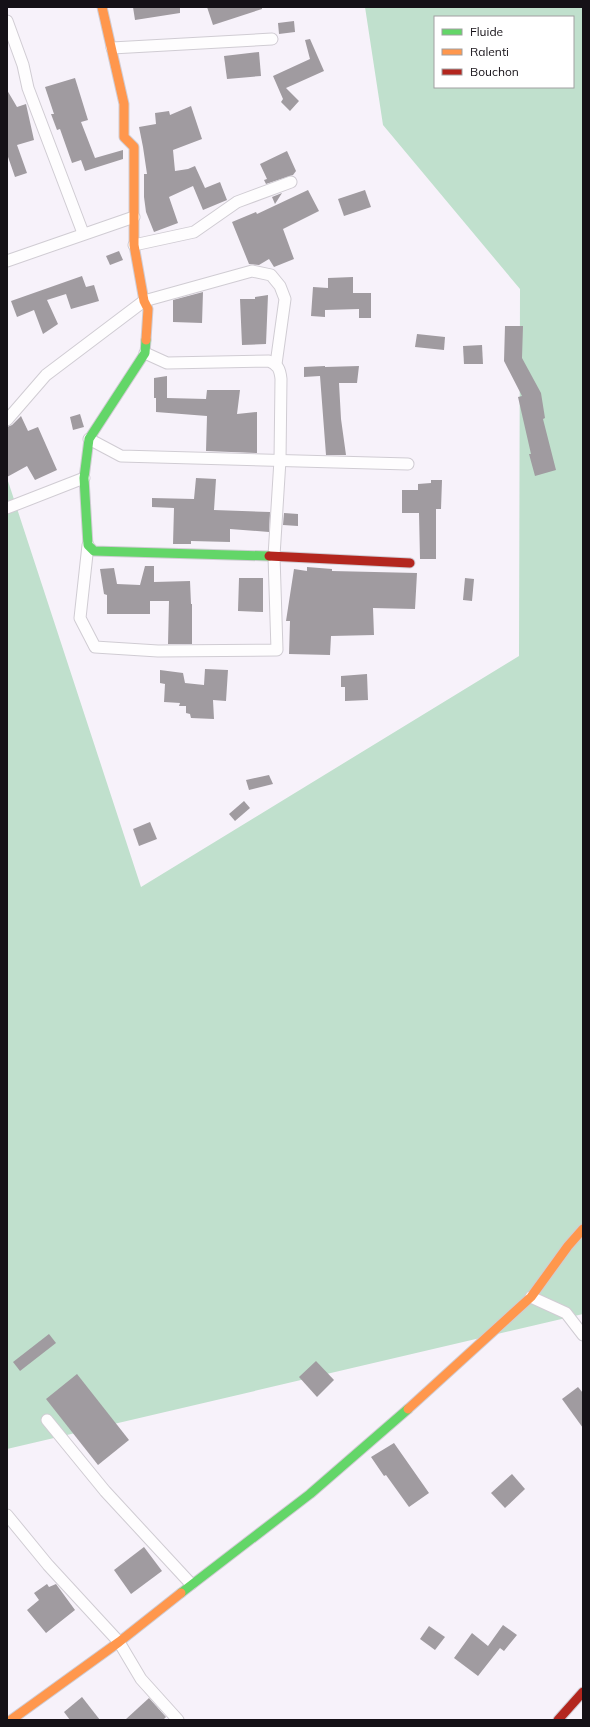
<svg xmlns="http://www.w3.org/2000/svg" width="590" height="1727" viewBox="0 0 590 1727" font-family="Mulish,sans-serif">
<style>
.green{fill:#c0e0cd;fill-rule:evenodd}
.building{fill:#a09ba0}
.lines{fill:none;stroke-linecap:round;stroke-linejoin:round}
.street-casing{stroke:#d0ccd3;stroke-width:13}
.fast-casing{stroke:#d0ccd3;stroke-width:11}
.slow-casing{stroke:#d0ccd3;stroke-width:11}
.jam-casing{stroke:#d0ccd3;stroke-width:11}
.street{stroke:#fefdfe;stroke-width:11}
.fast{stroke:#63d668;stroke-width:9}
.slow{stroke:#ff974d;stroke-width:9}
.jam{stroke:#b3261e;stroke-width:9}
</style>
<rect width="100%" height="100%" fill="#f7f2fa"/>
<path class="green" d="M365,7H583V1314L7,1449V478L141,887L519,656L520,289L383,125ZM435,17H573V87H435Z"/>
<g class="building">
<polygon points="133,7 180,7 180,13 135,20"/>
<polygon points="207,7 262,7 262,9 213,25"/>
<polygon points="294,21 295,32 279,34 278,23"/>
<polygon points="310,39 324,71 286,88 299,101 290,111 281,102 283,99 273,76 310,59 305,40"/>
<polygon points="259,52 261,76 227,79 224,56"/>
<polygon points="75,78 88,120 81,122 95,158 123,150 123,159 85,171 81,160 72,163 60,129 57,130 51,114 54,114 45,87"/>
<polygon points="7,90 17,107 26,104 34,140 17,145 27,173 15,177 7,154"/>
<polygon points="191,106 202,139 173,150 175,171 188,169 195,166 205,188 220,182 227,200 203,210 193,186 169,197 178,223 154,232 146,212 144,197 144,174 147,174 143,147 139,127 156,124 155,113 169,111 170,115"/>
<polygon points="287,151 296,171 293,175 266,184 264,180 267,179 260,164"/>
<polygon points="308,190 319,211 283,229 294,259 274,267 269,259 259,265 249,264 232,222 256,212 257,214"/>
<polygon points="365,190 371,207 344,216 338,199"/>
<polygon points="282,193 275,204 272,197"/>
<polygon points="119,251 123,260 110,265 106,256"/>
<polygon points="82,276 86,287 94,285 99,301 71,309 66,294 47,300 58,324 43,334 34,310 17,317 11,301"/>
<polygon points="353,277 353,293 371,293 371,318 359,318 359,309 325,310 325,317 311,316 313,287 328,288 328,278"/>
<polygon points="203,292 202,323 173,322 173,300"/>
<polygon points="268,295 266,344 242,345 240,299 255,299 255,297"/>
<polygon points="505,326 523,326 522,358 541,393 545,418 543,419 556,470 535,476 529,454 531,454 518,397 522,396 504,361"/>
<polygon points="417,334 445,337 444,350 415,347"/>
<polygon points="482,345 483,364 464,364 463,346"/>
<polygon points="325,366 325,367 359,366 357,383 339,383 341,419 346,455 326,455 320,376 304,377 304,367"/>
<polygon points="167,376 167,398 206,399 207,390 240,390 237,414 257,412 257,453 206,451 207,416 156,412 156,398 154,398 154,378"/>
<polygon points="80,414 84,427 73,430 70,417"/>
<polygon points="21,416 28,431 38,427 57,470 35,480 27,466 7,477 7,427 12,425"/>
<polygon points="196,478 216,479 214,510 270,512 269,532 230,529 230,542 191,541 191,544 173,544 174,508 152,507 152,498 194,499"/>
<polygon points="431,480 442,480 441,509 436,509 436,559 420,559 419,513 402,513 402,490 418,490 418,484 431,483"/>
<polygon points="284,513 298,514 298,526 283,525"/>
<polygon points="145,566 154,566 154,582 190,581 191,604 192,604 192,644 168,644 169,601 150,601 150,614 107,614 107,595 104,594 100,569 114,568 117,584 140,585"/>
<polygon points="307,567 332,569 332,571 417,573 415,609 373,608 374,635 331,636 330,655 289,654 290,621 286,621 294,569 307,571"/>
<polygon points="239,578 263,578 263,612 238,611"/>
<polygon points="465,578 474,579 472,601 463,600"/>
<polygon points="205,669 228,670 226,701 213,700 214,719 191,718 190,714 186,713 186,706 179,706 180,703 164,702 165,684 160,683 160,670 183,673 185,683 204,685"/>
<polygon points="367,674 368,700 345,701 345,687 341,687 341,676"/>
<polygon points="269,775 273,784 249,790 246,780"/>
<polygon points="244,801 250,808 235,821 229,814"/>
<polygon points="150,822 157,839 139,846 133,829"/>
<polygon points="49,1334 56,1343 20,1371 13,1362"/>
<polygon points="316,1361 334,1380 317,1397 299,1377"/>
<polygon points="77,1374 129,1440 98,1465 46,1399"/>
<polygon points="578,1387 583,1393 583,1428 562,1399"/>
<polygon points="394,1443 429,1493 409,1507 386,1475 384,1476 371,1457"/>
<polygon points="512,1474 525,1489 505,1508 491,1493"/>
<polygon points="144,1547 162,1571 131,1594 114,1570"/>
<polygon points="47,1584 49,1587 56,1584 75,1610 46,1633 27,1610 39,1600 34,1593"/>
<polygon points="503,1625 517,1635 504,1651 500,1648 478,1676 454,1658 472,1633 488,1646"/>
<polygon points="429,1626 445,1637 435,1650 420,1639"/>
<polygon points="82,1697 100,1720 70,1720 64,1712"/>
<polygon points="149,1698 166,1717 163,1720 125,1720"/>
</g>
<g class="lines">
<g class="street-casing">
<g id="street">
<polyline points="7,21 23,65 28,88 83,233"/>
<polyline points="112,48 272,39"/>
<polyline points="134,245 194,232 237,202 291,182"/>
<polyline points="7,261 134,217"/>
<polyline points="7,420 46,375 144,301 252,271 271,275 280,286 285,299 276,364"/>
<polyline points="89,439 121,456 408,464"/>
<polyline points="7,508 84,478"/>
<path d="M88,545L80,618L95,647L158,651L277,650L274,556L280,460L281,379C280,369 278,365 269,361L167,363L145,353"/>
<polyline points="531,1297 566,1313 583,1335"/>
<polyline points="47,1420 105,1491 191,1584"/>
<polyline points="7,1515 48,1565 119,1642 141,1679 178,1720"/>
</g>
</g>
<g class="fast-casing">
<g id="fast">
<polyline points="146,340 145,353 89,439 84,478 88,545 94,551 269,556"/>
<polyline points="181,1593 310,1494 408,1409"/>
</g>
</g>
<g class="slow-casing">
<g id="slow">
<polyline points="102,7 124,104 124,137 134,147 134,245 144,301 148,309 146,340"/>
<polyline points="408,1409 531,1297 568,1246 583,1229"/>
<polyline points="11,1720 119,1642 181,1593"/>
</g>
</g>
<g class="jam-casing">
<g id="jam">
<polyline points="269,556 410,563"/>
<polyline points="558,1720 583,1692"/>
</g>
</g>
<use href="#street" class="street"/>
<use href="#fast" class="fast"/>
<use href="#slow" class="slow"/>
<use href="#jam" class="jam"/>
</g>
<rect width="590" height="1727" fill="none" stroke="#151117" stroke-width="16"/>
<rect x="434" y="16" width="140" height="72" fill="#ffffff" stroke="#a1a0a2"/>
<rect x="442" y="29" width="20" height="6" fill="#63d668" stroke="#a1a0a2"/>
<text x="470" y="36" font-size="12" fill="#151117">Fluide</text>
<rect x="442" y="49" width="20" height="6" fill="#ff974d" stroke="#a1a0a2"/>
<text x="470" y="56" font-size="12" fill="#151117">Ralenti</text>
<rect x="442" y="69" width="20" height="6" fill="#b3261e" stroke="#a1a0a2"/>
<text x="470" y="76" font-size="12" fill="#151117">Bouchon</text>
</svg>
